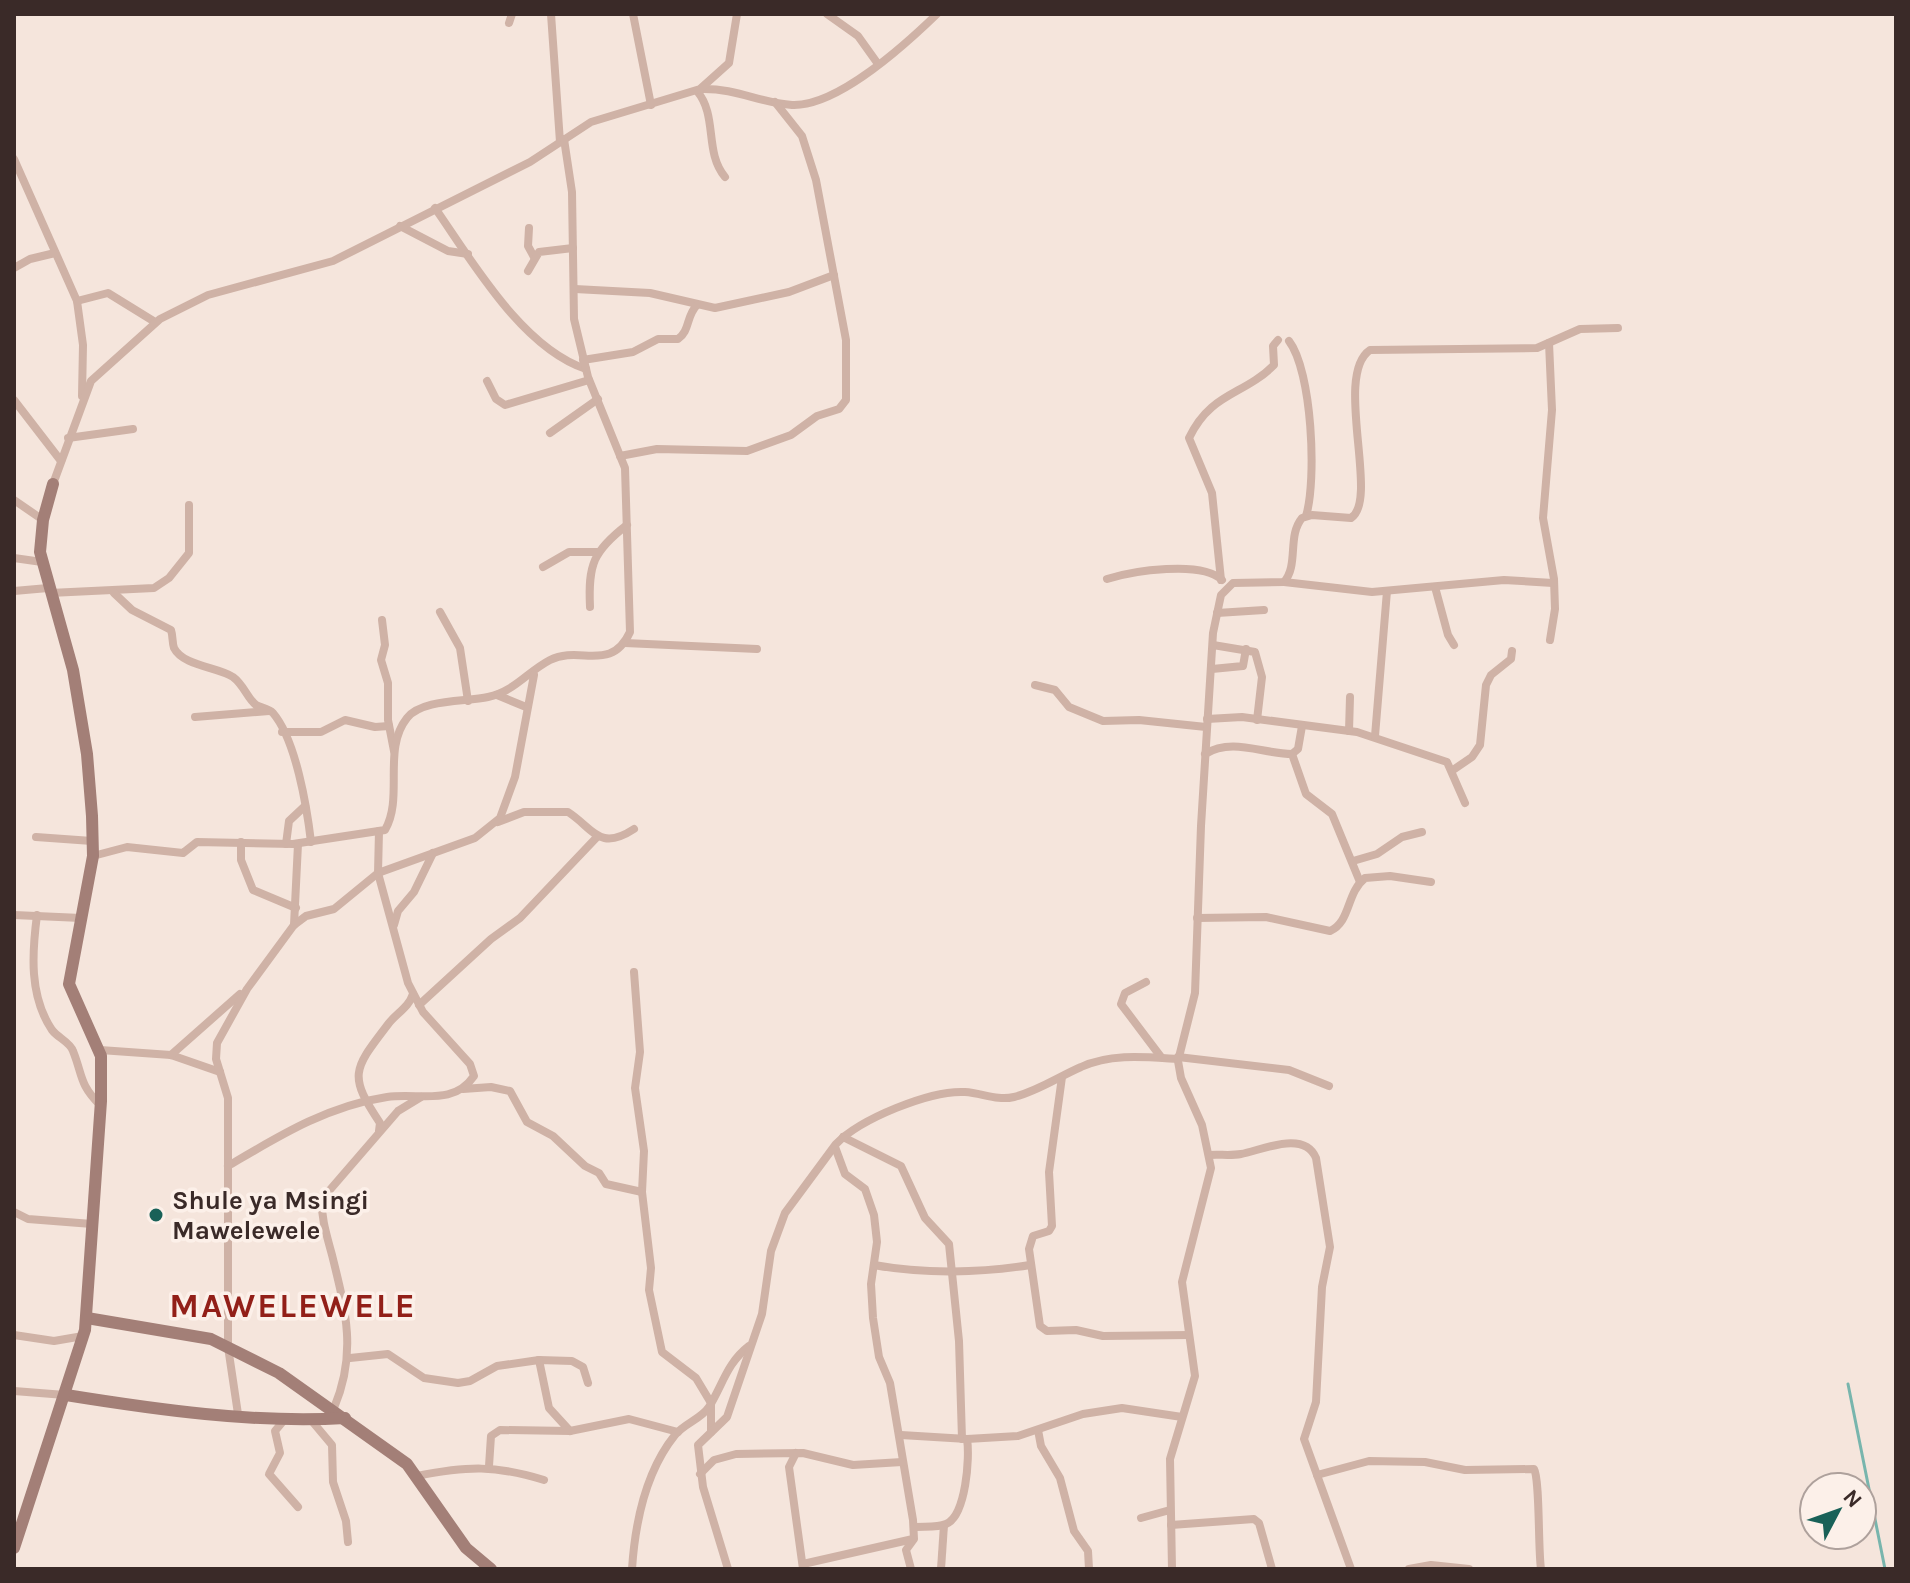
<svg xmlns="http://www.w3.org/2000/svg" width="1910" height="1583" viewBox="0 0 1910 1583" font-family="Karla,sans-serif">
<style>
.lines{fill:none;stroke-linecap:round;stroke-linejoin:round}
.stream{stroke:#78b5ad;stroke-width:3}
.street{stroke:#cfb2a6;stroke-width:8}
.secondary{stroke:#a37f77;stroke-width:12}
.poi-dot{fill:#196158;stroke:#fcf0e9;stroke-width:3}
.labels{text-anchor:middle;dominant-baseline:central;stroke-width:7;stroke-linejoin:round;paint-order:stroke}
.poi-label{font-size:26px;font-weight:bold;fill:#3a2a28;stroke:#fcf0e9;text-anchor:start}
.district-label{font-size:34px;font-weight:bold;letter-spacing:2px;fill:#921f18;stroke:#fcf0e9}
</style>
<rect width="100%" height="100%" fill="#f5e5dc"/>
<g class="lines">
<polyline class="stream" points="1848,1384 1885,1569"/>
<g class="street">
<polyline points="551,14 560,142"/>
<polyline points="633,14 651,105"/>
<polyline points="827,14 858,36 878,64"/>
<polyline points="509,23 512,14"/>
<path d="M701,89C737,88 759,103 792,105C837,107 906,44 937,14"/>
<path d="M697,91C718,116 704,152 725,177"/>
<polyline points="14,159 77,301 83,345 82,396"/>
<path d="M435,208C472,261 522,348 586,369"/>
<polyline points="400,226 448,251 468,254"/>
<polyline points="529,228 528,246 534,257"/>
<polyline points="14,268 30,259 55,253"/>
<polyline points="528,271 539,252 573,248"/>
<polyline points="575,289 650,293 715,308 789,292 834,275"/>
<polyline points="77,301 108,293 155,322"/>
<path d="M1289,341C1312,371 1317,480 1306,516"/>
<polyline points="1549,343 1552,410 1543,518 1554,579 1555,609 1550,640"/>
<path d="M583,360L633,352L658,339H678C690,331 686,316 697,305"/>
<polyline points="487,381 496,399 505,405 589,380"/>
<polyline points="14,400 61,461"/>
<polyline points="550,433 598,399"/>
<polyline points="68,438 133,429"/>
<polyline points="620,456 657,449 747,451 791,435 817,416 839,409 846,400 846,340 816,180 802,136 775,102"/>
<polyline points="53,484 91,381 160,319 208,295 333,261 530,162 591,122 700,89 729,63 737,14"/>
<polyline points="14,500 43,520"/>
<polyline points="14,558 42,562"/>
<polyline points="543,567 569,552 598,552"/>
<path d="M1107,579C1132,571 1202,560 1222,580"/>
<path d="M1221,580L1212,493L1189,438C1211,392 1243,396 1274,365L1273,346L1278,340"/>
<polyline points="1284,582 1372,592 1504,580 1553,583"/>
<polyline points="1435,587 1448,635 1454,645"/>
<polyline points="14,591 48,588"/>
<polyline points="50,593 154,588 169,578 189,553 189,505"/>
<path d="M114,593L132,610L171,630C173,636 172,642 174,648C183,666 218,667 233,677C244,685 247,698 256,705C261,708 268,708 273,713C296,740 307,808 311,842"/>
<path d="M590,607C588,565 593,551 627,525"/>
<polyline points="440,612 460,648 468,701"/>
<polyline points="1217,613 1264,610"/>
<polyline points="382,620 385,645 381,660 388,683 388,720 394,751"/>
<polyline points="625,643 757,649"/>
<polyline points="1213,645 1255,652 1262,677 1257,720"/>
<polyline points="1212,669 1243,666 1246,649"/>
<polyline points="1035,685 1055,690 1069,707 1103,721 1139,720 1206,727"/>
<polyline points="497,695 526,707"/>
<polyline points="195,717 269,711"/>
<polyline points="1207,719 1242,717 1357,732 1447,762 1465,803"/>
<polyline points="1349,731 1350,697"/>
<polyline points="282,732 321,732 345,720 375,727 389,726"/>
<polyline points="1375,736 1387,591"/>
<path d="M1205,754C1232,737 1263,754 1292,754L1298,749L1302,726"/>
<polyline points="1292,754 1306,794 1332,814 1360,882"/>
<polyline points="1453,770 1472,757 1480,745 1486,685 1491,675 1511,659 1512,651"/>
<path d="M498,822L524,812H568C593,828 599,852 634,829"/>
<polyline points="36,837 92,841"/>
<polyline points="241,842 241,860 253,890 296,908"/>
<polyline points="286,844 289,821 305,806"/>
<path d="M93,856L127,847L183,853L197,842L293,844L385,830C404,798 382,749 407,718C422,699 465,702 488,697C515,691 527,672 550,660C580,645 611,673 630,632L625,468L588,377L574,319L572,192L564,139"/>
<polyline points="1353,861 1377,854 1402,837 1422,832"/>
<polyline points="14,915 81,918"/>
<path d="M37,915C32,953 29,996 52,1030C58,1038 70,1042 73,1051C83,1076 79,1084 100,1105"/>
<path d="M1197,918L1266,917L1330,931C1351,922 1346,893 1365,878L1390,876L1431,882"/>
<polyline points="294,925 298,844"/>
<polyline points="394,925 398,911 414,892 433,853"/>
<polyline points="634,972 640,1052 635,1088 644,1151 642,1192 651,1268 649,1290 662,1352 696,1378 711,1403 711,1432"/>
<polyline points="1146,982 1125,993 1121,1004 1161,1057"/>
<polyline points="419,1005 491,939 520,918 597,837"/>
<polyline points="100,1050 171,1055 220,1072"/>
<polyline points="171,1055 240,994"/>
<polyline points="1178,1057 1289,1070 1329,1086"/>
<polyline points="1062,1077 1049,1172 1052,1226 1049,1231 1033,1236 1029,1249 1040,1326 1047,1331 1076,1330 1103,1336 1189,1335"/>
<polyline points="463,1089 491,1087 510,1091 527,1122 553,1136 585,1166 599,1173 606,1184 642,1192"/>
<path d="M379,1131L380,1123C347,1074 354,1069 389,1023C397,1013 409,1007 413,994"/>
<polyline points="843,1137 901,1166 925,1218 949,1244 959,1341 962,1439"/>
<polyline points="835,1147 845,1174 865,1189 874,1215 877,1242 871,1284 873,1318 879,1357 890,1383 913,1520 914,1539 906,1550 911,1569"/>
<path d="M1209,1155C1219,1154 1230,1156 1241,1154C1260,1151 1304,1129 1316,1158L1330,1247L1322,1287L1316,1402L1304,1439L1351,1569"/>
<path d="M228,1166C279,1136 327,1106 387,1097C418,1092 453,1107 474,1076L470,1064L423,1012L408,983L378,873L379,831"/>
<polyline points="14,1212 28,1219 92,1224"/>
<path d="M874,1265C923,1274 981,1273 1030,1265"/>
<polyline points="14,1335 54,1341 83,1336"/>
<polyline points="350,1358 388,1354 424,1378 458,1383 470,1381 497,1366 539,1360 572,1361 583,1367 588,1383"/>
<polyline points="539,1360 549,1408 570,1431"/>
<polyline points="14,1391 65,1395"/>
<path d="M334,1408C357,1354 346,1311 332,1255C327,1236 321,1219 322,1199L398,1111L421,1097"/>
<polyline points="238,1414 228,1347 228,1098 216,1059 217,1043 247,989 294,925 306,916 334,909 378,873 475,838 500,818 515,777 534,675"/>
<polyline points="285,1419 275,1431 280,1453 269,1474 298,1507"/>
<polyline points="311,1420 332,1445 333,1482 346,1521 348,1542"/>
<polyline points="1038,1430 1041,1446 1060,1478 1074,1531 1088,1551 1089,1569"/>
<polyline points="901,1435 967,1439 1018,1436 1083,1414 1122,1408 1182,1417"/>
<polyline points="796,1453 789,1467 803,1569"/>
<polyline points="489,1466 491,1436 500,1430 570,1431 629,1419 678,1432"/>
<polyline points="700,1474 714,1460 736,1454 803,1453 853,1465 902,1462"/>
<path d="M1317,1475L1369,1461L1425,1462L1465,1470L1534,1469C1540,1479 1538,1550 1541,1569"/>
<path d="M417,1476C468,1466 495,1465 544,1480"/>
<polyline points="1141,1518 1170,1510"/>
<polyline points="1171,1525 1254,1519 1259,1523 1272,1569"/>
<path d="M914,1527C924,1526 937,1528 946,1524C966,1516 970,1457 967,1439"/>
<polyline points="803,1564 913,1539"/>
<path d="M632,1569C635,1524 646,1471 675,1435C685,1423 701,1419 709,1407C723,1384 727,1363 749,1346"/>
<path d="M728,1569L703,1487L698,1445L727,1417L762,1314L771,1251L785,1213L836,1144C860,1119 930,1090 965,1092C982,1093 997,1101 1014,1097C1038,1091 1058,1077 1081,1067C1111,1053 1146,1057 1178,1059"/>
<polyline points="941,1569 944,1525"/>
<path d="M1172,1569L1170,1459L1195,1376L1182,1282L1211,1168L1202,1125L1181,1078L1178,1061L1195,993L1201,826L1213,633L1221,595L1233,583L1284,582C1299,565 1287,536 1302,518L1312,515L1351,518C1380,500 1333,375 1370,350L1537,348L1580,329L1618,328"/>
<polyline points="1409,1569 1431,1565 1469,1569"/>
</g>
<g class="secondary">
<polyline points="87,1318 211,1339 279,1373 407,1464 466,1548 491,1569"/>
<path d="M66,1395C153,1409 257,1424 345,1418"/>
<polyline points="14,1548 85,1330 101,1101 101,1056 69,984 93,856 92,816 87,754 73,670 40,552 43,520 53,484"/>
</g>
</g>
<circle class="poi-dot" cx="156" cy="1215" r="8"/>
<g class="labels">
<g class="poi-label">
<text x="172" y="1200">Shule ya Msingi<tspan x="172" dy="30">Mawelewele</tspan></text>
</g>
<g class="district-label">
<text x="293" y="1306">MAWELEWELE</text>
</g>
</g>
<rect width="1910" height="1583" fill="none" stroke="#3a2a28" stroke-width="32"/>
<g transform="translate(1838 1511) rotate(49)"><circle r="38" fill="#fcf0e9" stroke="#aea19c" stroke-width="2"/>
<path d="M0-6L14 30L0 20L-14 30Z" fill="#196158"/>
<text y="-12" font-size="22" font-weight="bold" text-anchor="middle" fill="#3a2a28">N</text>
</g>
</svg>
